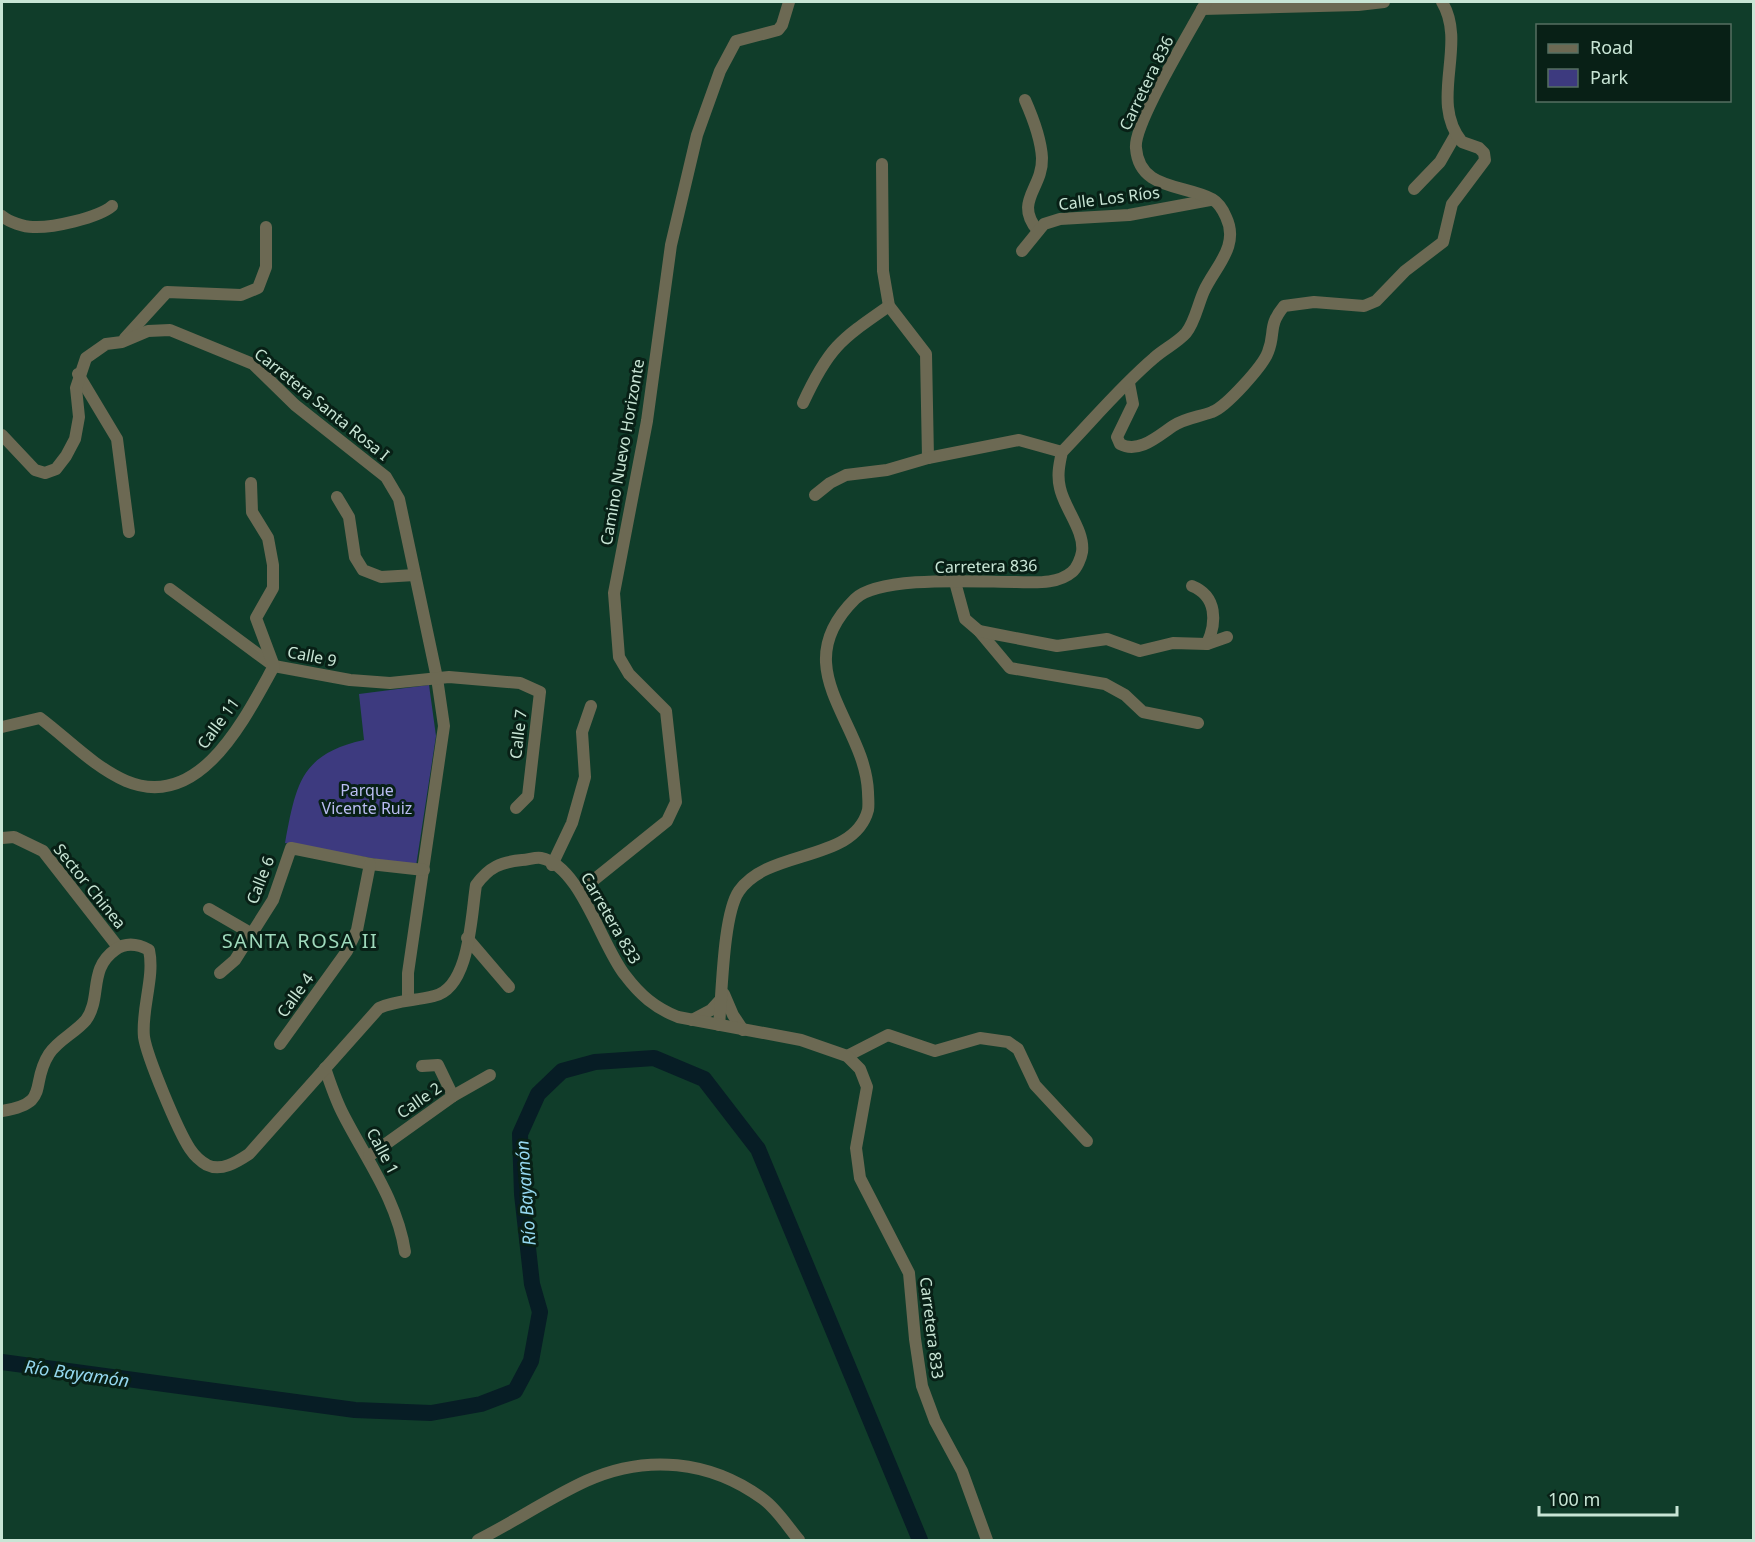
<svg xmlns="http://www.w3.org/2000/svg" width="1755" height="1542" viewBox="0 0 1755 1542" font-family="'Noto Sans',sans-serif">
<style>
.green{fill:#3d3a7f}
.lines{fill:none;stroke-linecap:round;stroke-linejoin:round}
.river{stroke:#071d25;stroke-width:16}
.minor{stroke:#6c6953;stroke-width:12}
.labels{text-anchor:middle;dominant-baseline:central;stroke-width:6;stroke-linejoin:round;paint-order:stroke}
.street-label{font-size:16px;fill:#c8e5d5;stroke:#082016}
.park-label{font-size:16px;fill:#babdf2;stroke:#082016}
.water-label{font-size:18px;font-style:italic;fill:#94d7ef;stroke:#082016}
.quarter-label{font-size:20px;letter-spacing:1.5px;fill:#9ed9bb;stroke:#082016}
</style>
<rect width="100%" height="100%" fill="#103d2a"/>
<path class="green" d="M429,685L436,736L416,866L285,843C296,785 300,754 364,740L359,694Z"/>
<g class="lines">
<polyline class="river" points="2,1362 355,1410 431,1413 481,1404 515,1391 531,1361 540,1312 532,1284 522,1194 520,1134 538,1094 562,1071 595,1062 654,1058 704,1079 758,1149 920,1540"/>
<g class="minor">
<polyline points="1202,9 1358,5 1384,2"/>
<path d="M1025,100C1033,118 1041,139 1042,158C1043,189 1013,201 1038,231"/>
<polyline points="882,164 883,271 889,306 926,354 928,458"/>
<polyline points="1414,189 1440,162 1456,134"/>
<path d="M2,216C9,222 24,227 33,227C52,228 98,218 112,206"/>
<polyline points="1022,251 1044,224 1060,219 1129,215 1210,200"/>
<polyline points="125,338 167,292 241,295 258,288 266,267 266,227"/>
<polyline points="78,374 117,439 129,532"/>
<path d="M1129,383L1133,404L1117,437L1120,444C1139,454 1158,436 1173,426C1185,418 1199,417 1212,412C1226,407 1263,366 1268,352C1276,332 1267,327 1284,306L1314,302L1364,306L1376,301L1405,271L1443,242L1452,204L1485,160L1484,153L1479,148L1462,142C1428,101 1468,45 1442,2"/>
<path d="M803,403C829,347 840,340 889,306"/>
<polyline points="2,435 35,470 45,473 56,469 66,456 75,439 79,417 76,388 86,358 106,344 122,342 148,331 170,330 253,364 295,405 386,477 399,499 437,678 444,726 408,973 408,999"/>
<polyline points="815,495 830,483 846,475 887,470 928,458 1019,440 1062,452"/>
<polyline points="337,497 349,517 355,557 363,570 381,577 415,575"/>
<polyline points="955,582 965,619 979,631 1010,668 1105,684 1125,695 1143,712 1198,723"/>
<path d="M1192,586C1217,596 1217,622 1207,644"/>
<polyline points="170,589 274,666 350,680 390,683 449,677 520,683 540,692 528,796 516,808"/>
<polyline points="979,631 1057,646 1107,639 1140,651 1173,643 1207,644 1227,637"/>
<path d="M2,727L40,718C68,739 94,767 126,781C200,812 245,718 274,666L256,618L273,588V565L268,538L252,512L251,483"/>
<polyline points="2,838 14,837 43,851 118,947"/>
<polyline points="552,865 572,823 585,777 582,732 591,706"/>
<polyline points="580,891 667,821 676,802 666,711 629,674 619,657 614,593 647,421 671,245 697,135 720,71 736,41 778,30 782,25 789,2"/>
<polyline points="209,909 254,935"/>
<polyline points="467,938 509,987"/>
<polyline points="220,973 235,960 273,900 291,848 370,864 424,870"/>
<polyline points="724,994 733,1015 743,1030"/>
<polyline points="692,1020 711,1010 722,998"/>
<path d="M719,1025C722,994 723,914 739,891C769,848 854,863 868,810C869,804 868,797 868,792C865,721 784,669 855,599C880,575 979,582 1015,582C1033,582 1057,585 1072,572C1077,568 1081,558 1082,552C1085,531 1064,508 1060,488C1057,476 1059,465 1062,452C1092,421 1121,386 1154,358C1164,349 1177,343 1186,333C1195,322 1198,304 1204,291C1215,267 1240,246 1226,217C1223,210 1219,203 1212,199C1183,184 1139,190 1136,148C1133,124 1192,29 1206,2"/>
<polyline points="280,1044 347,951 357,930 370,864"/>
<polyline points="847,1056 888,1035 935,1051 980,1038 1008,1042 1018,1049 1035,1085 1087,1141"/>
<polyline points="422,1066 438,1065 453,1096"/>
<path d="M325,1068C330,1083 335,1098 342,1112C365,1158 397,1199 405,1252"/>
<path d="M2,1111C52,1103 29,1085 49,1054C58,1040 75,1033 86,1020C102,998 88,969 115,950C126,942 138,944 149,950C155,977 141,1009 144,1037C147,1057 178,1131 190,1149C194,1155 200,1161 207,1165C221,1172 237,1162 249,1154L379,1008C397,1000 415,1001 434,996C470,988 471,916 476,885C489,867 501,862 522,860C528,860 535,857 541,858C580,865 602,947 625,975C640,995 655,1008 678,1017L801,1040L847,1056L860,1069L867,1087L856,1148L860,1178L909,1273L915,1339L922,1386L935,1421L962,1471L987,1540"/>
<polyline points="369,1156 453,1096 490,1075"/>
<path d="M478,1540C514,1522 549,1498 586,1481C646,1454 710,1460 763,1499C777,1509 788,1527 799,1540"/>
</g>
</g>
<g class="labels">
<g class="street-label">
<text transform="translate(1146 83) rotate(-64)">Carretera 836</text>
<text transform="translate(1109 198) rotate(-7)">Calle Los Ríos</text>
<text transform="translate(322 404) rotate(39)">Carretera Santa Rosa I</text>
<text transform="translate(622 452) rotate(-80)">Camino Nuevo Horizonte</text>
<text transform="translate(986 566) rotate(-1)">Carretera 836</text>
<text transform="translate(312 656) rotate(11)">Calle 9</text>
<text transform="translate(218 723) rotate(-54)">Calle 11</text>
<text transform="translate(518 734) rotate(-83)">Calle 7</text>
<text transform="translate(260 880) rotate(-69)">Calle 6</text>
<text transform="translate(90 886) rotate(51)">Sector Chinea</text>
<text transform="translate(611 918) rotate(60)">Carretera 833</text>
<text transform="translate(295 995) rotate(-54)">Calle 4</text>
<text transform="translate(419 1100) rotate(-35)">Calle 2</text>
<text transform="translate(383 1151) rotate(62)">Calle 1</text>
<text transform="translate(932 1328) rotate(83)">Carretera 833</text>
</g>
<g class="park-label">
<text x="367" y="790">Parque<tspan x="367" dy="18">Vicente Ruiz</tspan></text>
</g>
<g class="water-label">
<text transform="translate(525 1193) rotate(-94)">Río Bayamón</text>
<text transform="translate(77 1373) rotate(8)">Río Bayamón</text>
</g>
<g class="quarter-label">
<text x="300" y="940">SANTA ROSA II</text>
</g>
</g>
<rect width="1755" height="1542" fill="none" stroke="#c8e5d5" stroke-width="6"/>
<rect x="1536" y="24" width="195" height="78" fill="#082016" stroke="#556f62" stroke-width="1.5"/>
<rect x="1548" y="44" width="30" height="9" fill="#6c6953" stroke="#556f62" stroke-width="1.5"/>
<text x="1590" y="54" font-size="18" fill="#c8e5d5">Road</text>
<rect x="1548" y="69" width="30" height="18" fill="#3d3a7f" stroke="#556f62" stroke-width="1.5"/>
<text x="1590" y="84" font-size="18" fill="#c8e5d5">Park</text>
<path d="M1539 1506v9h138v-9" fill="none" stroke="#c8e5d5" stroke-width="3"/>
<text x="1548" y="1506" font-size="18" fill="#c8e5d5" stroke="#082016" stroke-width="4.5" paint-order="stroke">100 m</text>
</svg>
